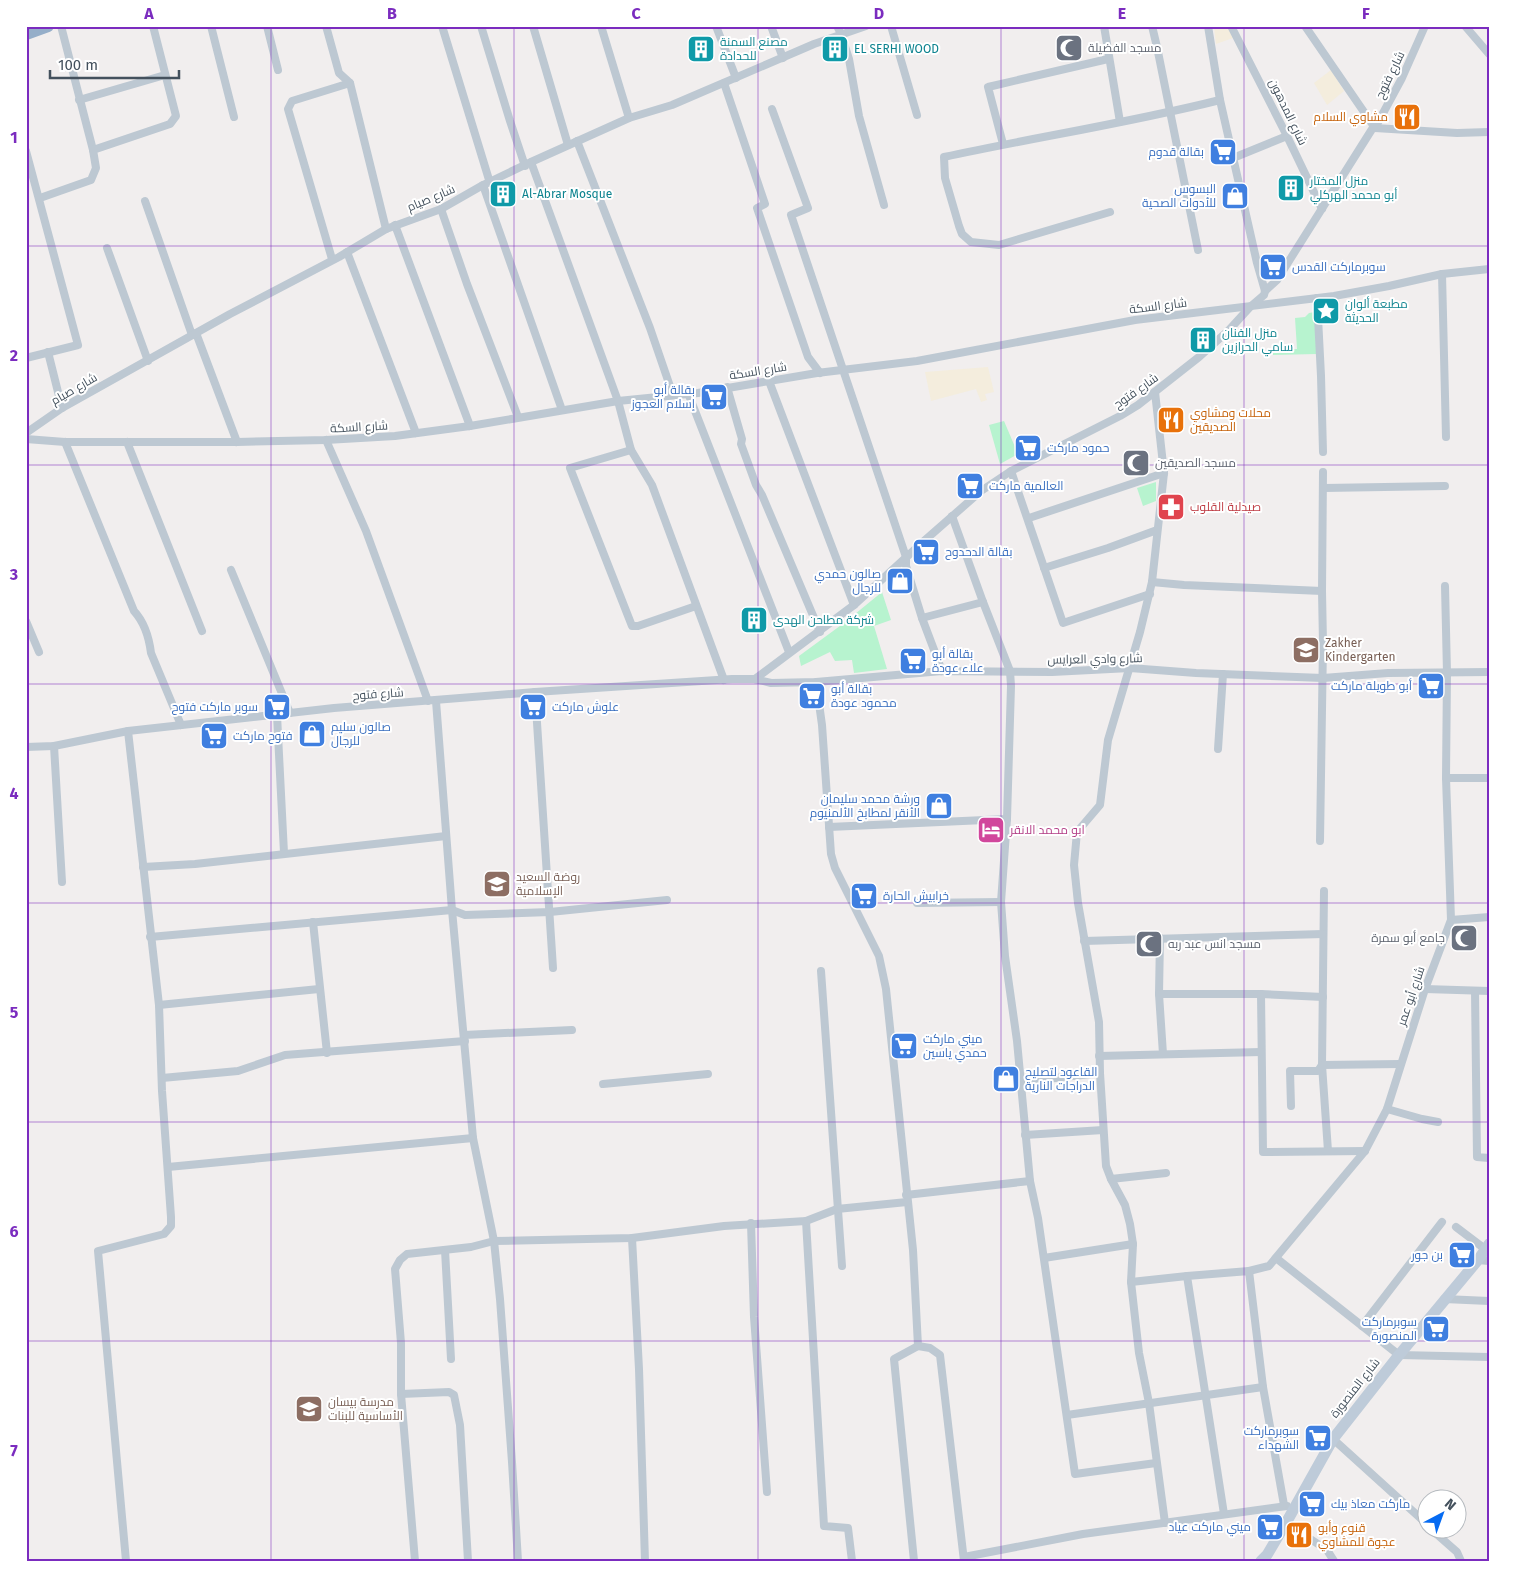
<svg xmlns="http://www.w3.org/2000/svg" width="1515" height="1587" viewBox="0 0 1515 1587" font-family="'Fira Sans',Cairo,sans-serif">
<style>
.green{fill:#b7f3cf}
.sand{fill:#f4eddd}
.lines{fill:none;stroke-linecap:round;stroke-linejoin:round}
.minor{stroke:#bdc8d2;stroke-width:8}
.secondary{stroke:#becbd9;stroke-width:11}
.trunk{stroke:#95aec9;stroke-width:12}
.grid{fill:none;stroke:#7b2cbf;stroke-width:1;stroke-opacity:0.55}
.labels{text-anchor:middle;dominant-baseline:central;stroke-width:4;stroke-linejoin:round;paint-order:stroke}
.culture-label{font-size:12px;fill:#0d838f;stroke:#fff;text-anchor:start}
.worship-label{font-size:12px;fill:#5b616d;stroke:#fff;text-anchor:start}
.street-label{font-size:12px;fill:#44515d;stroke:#fff}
.food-label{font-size:12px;fill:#c56008;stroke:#fff;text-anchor:start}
.shop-label{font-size:12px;fill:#366cbe;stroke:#fff;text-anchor:start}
.health-label{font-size:12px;fill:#be3a42;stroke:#fff;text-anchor:start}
.education-label{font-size:12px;fill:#785e54;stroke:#fff;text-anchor:start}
.hotel-label{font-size:12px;fill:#b23c85;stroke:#fff;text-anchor:start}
.neatline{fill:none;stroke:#7b2cbf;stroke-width:2}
.grid-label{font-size:16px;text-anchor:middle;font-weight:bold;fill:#7b2cbf}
</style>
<rect width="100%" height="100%" fill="#f1eeee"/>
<g class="green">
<polygon points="1315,312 1317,354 1273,355 1273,350 1297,349 1295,318 1305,317 1309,313"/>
<polygon points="1004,421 1018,454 1000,464 989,425"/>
<polygon points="1156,482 1156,501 1143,506 1137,488"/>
<polygon points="882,592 891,620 874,626 887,669 854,673 852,660 835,661 830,652 801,666 799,656 844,623"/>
</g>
<g class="sand">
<polygon points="1227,26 1233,38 1216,44 1214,27"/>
<polygon points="1331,70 1344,91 1327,105 1314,83"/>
<polygon points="988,367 994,392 985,394 987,400 981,402 976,389 931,401 925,372"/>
</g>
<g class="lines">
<g class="minor">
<polyline points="61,26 93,150"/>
<polyline points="211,26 234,117"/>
<polyline points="267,26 278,70"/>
<polyline points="326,26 339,73 350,83 386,229"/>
<polyline points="442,26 490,183"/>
<polyline points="481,26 510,121 525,166"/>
<polyline points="533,26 568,145"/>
<polyline points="601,26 629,118"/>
<polyline points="716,26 736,78"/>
<polyline points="771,26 783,58"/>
<polyline points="837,26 841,34 849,59 859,116 884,205"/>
<polyline points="891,26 917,115"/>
<polyline points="1104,26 1120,122"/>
<polyline points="1152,26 1157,47 1198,250"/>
<polyline points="1208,26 1220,100 1257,263 1265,291"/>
<polyline points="1231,26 1287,136 1322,209"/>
<polyline points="1305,26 1375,128 1457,133 1489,132"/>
<polyline points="1465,26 1489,54"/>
<polyline points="724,83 765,204 757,208 808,357 820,373"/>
<polyline points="79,100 165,75"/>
<polyline points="772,109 808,208 791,215 906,557 906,566 922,618 942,671"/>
<polyline points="577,141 650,328 673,395"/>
<polyline points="1003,144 988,87 1108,59"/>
<polyline points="26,151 78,345 26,358"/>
<polyline points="1233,158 1287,136"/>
<polyline points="531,162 618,401 631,450 652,485 724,680"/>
<polyline points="483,185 562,410"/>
<polyline points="40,198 91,180 96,168 93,150 170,124 176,116 153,26"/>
<polyline points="145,201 192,335"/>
<polyline points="441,209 467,284 518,417"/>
<path d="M1110,212L999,245L971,242L962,234L959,226L945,178L944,157C1036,137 1129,123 1220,100"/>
<polyline points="395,225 470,426"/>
<polyline points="107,248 148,361"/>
<polyline points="347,252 416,433"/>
<polyline points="332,259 288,109 292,101 350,83"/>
<polyline points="1442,274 1446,437"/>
<polyline points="1317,298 1321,376 1323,452"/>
<polyline points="196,333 237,442"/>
<polyline points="48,352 62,408"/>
<polyline points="769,381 854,605"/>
<polyline points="727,387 742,439 741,444 756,485 762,495 820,632"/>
<polyline points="1155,392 1164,473 1152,582 1140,632 1108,740 1100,805 1077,832 1074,865 1078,903 1099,1022 1100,1073 1106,1166 1111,1179 1166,1173"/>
<polyline points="688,393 789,652"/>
<polyline points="26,433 62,408 230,314 339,257 386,229 441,209 483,185 531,162 629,118 672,105 814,44 866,26"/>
<polyline points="26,439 65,442 237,442 326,440 395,436 470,426 618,401 698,393 817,373 917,361 1135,320 1334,296 1389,286 1442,274 1489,269"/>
<polyline points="326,440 366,531 428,701"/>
<path d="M65,442L134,611C145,623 149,637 151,653L181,725"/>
<polyline points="127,442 202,631"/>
<polyline points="631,450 570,468 632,626 638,626 696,606"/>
<polyline points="1011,471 1063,623 1150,594"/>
<polyline points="1324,488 1445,486"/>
<polyline points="952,516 983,602 1010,671 1011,686 1007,819 1001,902 1005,956 1017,1041 1030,1181 1038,1218 1075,1474 1156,1463"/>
<polyline points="1029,518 1164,473"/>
<polyline points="1044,568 1108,548 1157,530"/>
<polyline points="231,570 290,713"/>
<polyline points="1152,582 1184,585 1322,591"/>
<polyline points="922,618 983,602"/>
<polyline points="26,621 39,652"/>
<polyline points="755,679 854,605 924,541 981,491 1011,471 1120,416 1138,405 1199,357 1229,330 1250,307 1264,295 1265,291 1277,280 1374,126 1375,128 1402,78 1425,26"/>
<polyline points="816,682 822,725 831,854 835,868 879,956 886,989 913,1250 918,1346 894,1359 914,1561"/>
<polyline points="535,692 553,968"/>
<polyline points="436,701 452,910 473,1138 494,1241 500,1299 512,1462 518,1561"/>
<polyline points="277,715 284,853"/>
<polyline points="54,746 62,882"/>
<polyline points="26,747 54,746 128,731 334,708 535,692 732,679 755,679 771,683 816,682 942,671 1052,672 1130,668 1196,673 1323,678 1388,673 1489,672"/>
<polyline points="1218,749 1223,674"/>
<polyline points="1446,778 1489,778"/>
<polyline points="829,827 1007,819"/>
<polyline points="1320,841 1323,644 1322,591 1323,472"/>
<polyline points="143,867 195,864 446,836"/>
<polyline points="1324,891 1322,1065 1328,1151"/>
<polyline points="917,903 1001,902"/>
<polyline points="1451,920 1489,917"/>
<polyline points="313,922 327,1053"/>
<polyline points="150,937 452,910 465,915 550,912 667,900"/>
<polyline points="1160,938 1159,994 1261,994 1323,997"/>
<polyline points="1084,941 1323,934"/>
<polyline points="821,971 842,1266"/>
<polyline points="1425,989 1489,991"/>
<polyline points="1475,991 1477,1157 1489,1158"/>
<polyline points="1159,994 1163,1054"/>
<polyline points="1261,994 1263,1152 1365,1151"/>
<polyline points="159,1005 319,989"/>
<polyline points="464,1035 572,1030"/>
<polyline points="1099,1056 1261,1052"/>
<polyline points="162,1078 238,1071 285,1055 465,1041"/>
<polyline points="1020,1082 1100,1073"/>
<polyline points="603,1084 708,1074"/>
<polyline points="1291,1106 1290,1071 1318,1071 1322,1065 1400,1064"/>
<polyline points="1387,1109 1422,1119 1438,1122"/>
<polyline points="1025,1135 1103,1130"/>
<polyline points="168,1167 473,1138"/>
<polyline points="1111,1179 1125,1205 1130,1224 1133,1244 1131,1282 1139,1353 1149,1403 1165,1523"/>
<polyline points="906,1195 1030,1181"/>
<polyline points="806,1221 824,1526 848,1528 852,1561"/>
<polyline points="751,1223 754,1317 767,1492"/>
<polyline points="1456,1227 1485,1249"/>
<polyline points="632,1238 639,1369 645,1561"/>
<polyline points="445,1250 451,1359"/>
<polyline points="1044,1258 1133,1244"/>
<polyline points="1276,1258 1399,1355 1489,1357"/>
<polyline points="1478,1260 1489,1261"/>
<polyline points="1249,1271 1269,1266 1365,1151 1387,1109 1425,989 1451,920 1446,778 1447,673 1445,586"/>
<polyline points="1131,1282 1187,1276"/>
<polyline points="1444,1299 1489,1301"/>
<polyline points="1362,1326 1442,1222"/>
<polyline points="918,1346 930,1348 940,1355 964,1561"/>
<polyline points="401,1394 449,1392 454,1395 460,1425 468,1561"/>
<polyline points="1067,1415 1263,1387"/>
<polyline points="1333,1439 1428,1525"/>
<polyline points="1224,1514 1187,1276 1249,1271 1263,1387 1284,1505"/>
<polyline points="1286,1523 1327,1550 1334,1561"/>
<polyline points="1432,1530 1457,1552 1461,1561"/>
<polyline points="964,1557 1083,1534 1287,1506"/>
<polyline points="126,1561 98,1251 164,1234 171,1226 171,1217 162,1091 159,1005 128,731"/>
<polyline points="415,1561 401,1394 401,1343 395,1269 400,1260 407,1254 471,1247 494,1241 632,1238 724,1226 806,1221 837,1209 907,1202"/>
</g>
<polyline class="secondary" points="1261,1561 1267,1555 1286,1523 1333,1439 1399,1355 1478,1260 1489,1244"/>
<polyline class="trunk" points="26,34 48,26"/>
</g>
<path class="grid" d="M271,26V1561M514,26V1561M758,26V1561M1001,26V1561M1244,26V1561M26,246H1489M26,465H1489M26,684H1489M26,903H1489M26,1122H1489M26,1341H1489"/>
<defs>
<g id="mosque-square" transform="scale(1.4375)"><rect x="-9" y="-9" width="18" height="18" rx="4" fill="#6b7280" stroke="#fff"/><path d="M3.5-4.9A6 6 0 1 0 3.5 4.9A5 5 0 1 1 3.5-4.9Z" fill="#fff"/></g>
<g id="building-square" transform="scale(1.4375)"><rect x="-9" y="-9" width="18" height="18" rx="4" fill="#0f9aa8" stroke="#fff"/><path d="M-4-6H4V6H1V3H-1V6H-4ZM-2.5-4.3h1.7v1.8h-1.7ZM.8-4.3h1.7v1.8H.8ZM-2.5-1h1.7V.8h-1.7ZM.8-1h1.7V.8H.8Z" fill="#fff"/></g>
<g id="restaurant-square" transform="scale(1.4375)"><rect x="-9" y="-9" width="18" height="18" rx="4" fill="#e8710a" stroke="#fff"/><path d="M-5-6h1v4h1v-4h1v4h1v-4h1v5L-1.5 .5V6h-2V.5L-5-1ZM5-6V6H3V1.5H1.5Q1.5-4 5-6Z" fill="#fff"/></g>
<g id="supermarket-square" transform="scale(1.4375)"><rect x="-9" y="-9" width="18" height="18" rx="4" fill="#3f7fe0" stroke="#fff"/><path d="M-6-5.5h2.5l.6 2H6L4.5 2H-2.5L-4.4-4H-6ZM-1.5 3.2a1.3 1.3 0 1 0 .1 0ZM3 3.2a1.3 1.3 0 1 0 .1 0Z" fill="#fff"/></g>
<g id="shop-square" transform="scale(1.4375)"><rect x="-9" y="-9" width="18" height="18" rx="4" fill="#3f7fe0" stroke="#fff"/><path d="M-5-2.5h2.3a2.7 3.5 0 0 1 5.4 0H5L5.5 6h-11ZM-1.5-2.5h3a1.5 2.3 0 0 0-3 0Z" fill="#fff"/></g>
<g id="sight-square" transform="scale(1.4375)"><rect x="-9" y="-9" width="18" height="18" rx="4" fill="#0f9aa8" stroke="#fff"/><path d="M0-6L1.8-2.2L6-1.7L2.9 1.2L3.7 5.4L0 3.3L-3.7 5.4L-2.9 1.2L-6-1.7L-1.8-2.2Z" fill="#fff"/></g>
<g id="pharmacy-square" transform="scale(1.4375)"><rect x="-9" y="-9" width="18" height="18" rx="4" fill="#e0444e" stroke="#fff"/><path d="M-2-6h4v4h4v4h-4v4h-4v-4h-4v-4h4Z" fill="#fff"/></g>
<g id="school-square" transform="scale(1.4375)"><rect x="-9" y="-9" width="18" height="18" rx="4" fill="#8d6e63" stroke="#fff"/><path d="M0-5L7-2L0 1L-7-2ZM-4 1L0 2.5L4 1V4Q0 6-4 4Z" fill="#fff"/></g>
<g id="hotel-square" transform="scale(1.4375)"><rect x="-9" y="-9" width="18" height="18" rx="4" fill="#d1479c" stroke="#fff"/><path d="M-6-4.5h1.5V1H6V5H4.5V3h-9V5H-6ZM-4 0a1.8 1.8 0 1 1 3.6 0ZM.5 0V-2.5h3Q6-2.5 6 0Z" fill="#fff"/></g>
</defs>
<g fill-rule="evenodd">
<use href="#mosque-square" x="1069" y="48"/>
<use href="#building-square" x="701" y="49"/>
<use href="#building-square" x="835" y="49"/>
<use href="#restaurant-square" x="1407" y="117"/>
<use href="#supermarket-square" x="1223" y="152"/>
<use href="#building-square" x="1291" y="188"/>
<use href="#building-square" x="503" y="194"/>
<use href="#shop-square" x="1235" y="196"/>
<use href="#supermarket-square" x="1273" y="267"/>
<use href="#sight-square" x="1326" y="311"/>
<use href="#building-square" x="1203" y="340"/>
<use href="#supermarket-square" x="714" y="397"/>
<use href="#restaurant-square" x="1171" y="420"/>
<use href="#supermarket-square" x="1028" y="448"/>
<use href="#mosque-square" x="1136" y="463"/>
<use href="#supermarket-square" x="970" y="486"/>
<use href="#pharmacy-square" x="1171" y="507"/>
<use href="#supermarket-square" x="926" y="552"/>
<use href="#shop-square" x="900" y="581"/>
<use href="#building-square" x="754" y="620"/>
<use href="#school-square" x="1306" y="650"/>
<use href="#supermarket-square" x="913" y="661"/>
<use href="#supermarket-square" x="1431" y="686"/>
<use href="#supermarket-square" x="812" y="696"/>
<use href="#supermarket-square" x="277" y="707"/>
<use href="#supermarket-square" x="533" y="707"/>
<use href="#shop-square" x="312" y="734"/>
<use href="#supermarket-square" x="214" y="736"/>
<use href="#shop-square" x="939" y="806"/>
<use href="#hotel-square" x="991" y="830"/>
<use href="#school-square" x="497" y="884"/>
<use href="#supermarket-square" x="864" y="896"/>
<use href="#mosque-square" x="1464" y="938"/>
<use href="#mosque-square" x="1149" y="944"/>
<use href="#supermarket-square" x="904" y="1046"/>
<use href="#shop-square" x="1006" y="1079"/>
<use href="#supermarket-square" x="1462" y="1255"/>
<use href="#supermarket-square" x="1436" y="1329"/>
<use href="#school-square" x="309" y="1409"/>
<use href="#supermarket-square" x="1318" y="1438"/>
<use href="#supermarket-square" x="1312" y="1504"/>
<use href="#supermarket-square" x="1270" y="1527"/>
<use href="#restaurant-square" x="1299" y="1535"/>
</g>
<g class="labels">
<g class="culture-label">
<text x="720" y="42">مصنع السمنة<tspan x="720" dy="14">للحدادة</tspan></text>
<text x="854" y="49">EL SERHI WOOD</text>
<text x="1310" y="181">منزل المختار<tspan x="1310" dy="14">أبو محمد الهركلي</tspan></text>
<text x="522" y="194">Al-Abrar Mosque</text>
<text x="1345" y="304">مطبعة ألوان<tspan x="1345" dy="14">الحديثة</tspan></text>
<text x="1222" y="333">منزل الفنان<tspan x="1222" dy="14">سامي الحرازين</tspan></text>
<text x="773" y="620">شركة مطاحن الهدى</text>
</g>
<g class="worship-label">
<text x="1088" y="48">مسجد الفضيلة</text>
<text x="1155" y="463">مسجد الصديقين</text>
<text x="1445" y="938" text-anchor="end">جامع أبو سمرة</text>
<text x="1168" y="944">مسجد انس عبد ربه</text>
</g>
<g class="street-label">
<text transform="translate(1390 75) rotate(-64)">شارع فتوح</text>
<text transform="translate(1288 112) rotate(64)">شارع المدهون</text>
<text transform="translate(431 198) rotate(-23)">شارع صيام</text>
<text transform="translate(1158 306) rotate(-7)">شارع السكة</text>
<text transform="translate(758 371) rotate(-9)">شارع السكة</text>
<text transform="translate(74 389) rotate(-30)">شارع صيام</text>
<text transform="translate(1136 391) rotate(-35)">شارع فتوح</text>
<text transform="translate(359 427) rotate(-3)">شارع السكة</text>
<text transform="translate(1095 659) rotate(-1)">شارع وادي العرايس</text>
<text transform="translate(378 694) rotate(-4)">شارع فتوح</text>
<text transform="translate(1411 996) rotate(-71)">شارع أبو عمر</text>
<text transform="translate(1355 1388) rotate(-52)">شارع المنصورة</text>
</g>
<g class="food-label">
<text x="1388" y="117" text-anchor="end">مشاوي السلام</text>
<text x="1190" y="413">محلات ومشاوي<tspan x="1190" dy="14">الصديقين</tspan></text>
<text x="1318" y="1528">قنوع وأبو<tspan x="1318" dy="14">عجوة للمشاوي</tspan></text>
</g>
<g class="shop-label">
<text x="1204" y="152" text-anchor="end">بقالة قدوم</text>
<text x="1216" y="189" text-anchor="end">البسوس<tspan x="1216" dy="14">للأدوات الصحية</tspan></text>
<text x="1292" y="267">سوبرماركت القدس</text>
<text x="695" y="390" text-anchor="end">بقالة أبو<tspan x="695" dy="14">إسلام العجوز</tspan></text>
<text x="1047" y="448">حمود ماركت</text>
<text x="989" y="486">العالمية ماركت</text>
<text x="945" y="552">بقالة الدحدوح</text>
<text x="881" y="574" text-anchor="end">صالون حمدي<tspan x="881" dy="14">للرجال</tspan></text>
<text x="932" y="654">بقالة أبو<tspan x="932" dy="14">علاء عودة</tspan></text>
<text x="1412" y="686" text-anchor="end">أبو طويلة ماركت</text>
<text x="831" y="689">بقالة أبو<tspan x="831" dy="14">محمود عودة</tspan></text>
<text x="258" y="707" text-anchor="end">سوبر ماركت فتوح</text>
<text x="552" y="707">علوش ماركت</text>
<text x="331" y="727">صالون سليم<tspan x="331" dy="14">للرجال</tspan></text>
<text x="233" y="736">فتوح ماركت</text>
<text x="920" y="799" text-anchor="end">ورشة محمد سليمان<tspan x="920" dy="14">الأنقر لمطابخ الألمنيوم</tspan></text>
<text x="883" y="896">خرابيش الحارة</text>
<text x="923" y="1039">ميني ماركت<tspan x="923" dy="14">حمدي ياسين</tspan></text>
<text x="1025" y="1072">القاعود لتصليح<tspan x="1025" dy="14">الدراجات النارية</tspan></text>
<text x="1443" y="1255" text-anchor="end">بن جور</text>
<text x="1417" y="1322" text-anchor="end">سوبرماركت<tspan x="1417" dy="14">المنصورة</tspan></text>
<text x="1299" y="1431" text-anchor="end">سوبرماركت<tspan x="1299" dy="14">الشهداء</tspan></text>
<text x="1331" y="1504">ماركت معاذ بيك</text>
<text x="1251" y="1527" text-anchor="end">ميني ماركت عياد</text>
</g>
<g class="health-label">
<text x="1190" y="507">صيدلية القلوب</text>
</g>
<g class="education-label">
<text x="1325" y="643">Zakher<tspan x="1325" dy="14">Kindergarten</tspan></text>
<text x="516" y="877">روضة السعيد<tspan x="516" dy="14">الإسلامية</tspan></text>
<text x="328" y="1402">مدرسة بيسان<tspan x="328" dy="14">الأساسية للبنات</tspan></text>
</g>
<g class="hotel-label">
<text x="1010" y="830">ابو محمد الانقر</text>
</g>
</g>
<rect width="1515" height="1587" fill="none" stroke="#ffffff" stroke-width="55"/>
<g transform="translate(1442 1514) rotate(41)"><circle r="24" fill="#ffffff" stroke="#b4b9be"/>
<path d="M0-4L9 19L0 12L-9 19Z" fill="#066bf2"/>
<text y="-8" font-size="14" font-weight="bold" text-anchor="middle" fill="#44515d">N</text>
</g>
<path d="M50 70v8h129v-8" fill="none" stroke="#44515d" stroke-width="2.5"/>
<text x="58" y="70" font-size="15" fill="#44515d" stroke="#ffffff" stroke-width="4" paint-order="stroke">100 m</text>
<rect x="28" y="28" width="1460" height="1532" class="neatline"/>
<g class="grid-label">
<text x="149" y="19">A</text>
<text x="392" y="19">B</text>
<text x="636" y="19">C</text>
<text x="879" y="19">D</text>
<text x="1122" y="19">E</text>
<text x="1366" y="19">F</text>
<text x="14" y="143">1</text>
<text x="14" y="361">2</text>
<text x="14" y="580">3</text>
<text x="14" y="799">4</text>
<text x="14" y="1018">5</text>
<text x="14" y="1237">6</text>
<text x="14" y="1456">7</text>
</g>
</svg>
